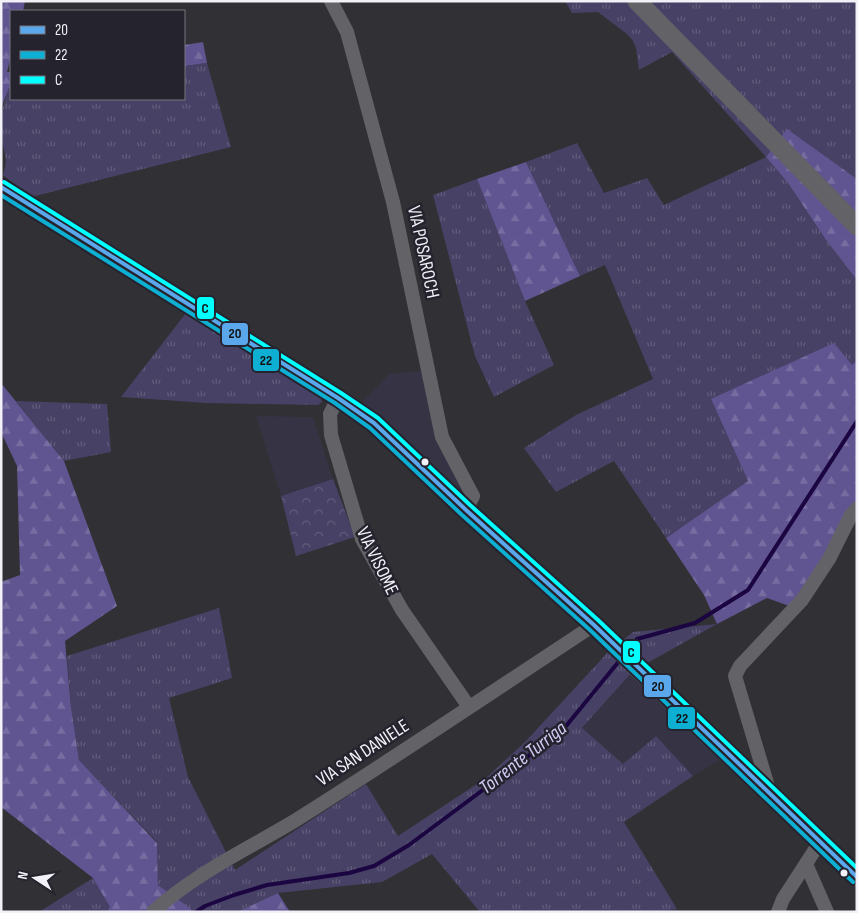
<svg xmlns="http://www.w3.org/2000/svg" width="858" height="913" viewBox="0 0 858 913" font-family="'Sofia Sans Condensed',sans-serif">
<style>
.built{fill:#363444}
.grass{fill:url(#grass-tufts)}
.forest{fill:url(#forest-firs)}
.park{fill:url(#park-crowns)}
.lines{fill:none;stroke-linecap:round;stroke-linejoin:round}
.stream{stroke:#1c0641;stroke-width:4}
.street{stroke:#636267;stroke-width:14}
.secondary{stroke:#636267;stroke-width:19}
.bus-1-casing{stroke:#25232e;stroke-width:8}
.bus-2-casing{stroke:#25232e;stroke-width:8}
.bus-3-casing{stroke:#25232e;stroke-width:8}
.bus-1{stroke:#5aa8eb;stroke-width:4}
.bus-2{stroke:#0dafd3;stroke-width:4}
.bus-3{stroke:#0ff;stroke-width:4}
.bus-dot{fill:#f2f1f8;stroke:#25232e;stroke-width:2}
.labels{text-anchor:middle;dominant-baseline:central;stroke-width:5;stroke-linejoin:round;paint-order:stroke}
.street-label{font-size:19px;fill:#f2f1f8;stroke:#25232e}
.water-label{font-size:20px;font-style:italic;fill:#d0cbf3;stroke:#25232e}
.line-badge{stroke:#25232e;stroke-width:2}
.pale-badge-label{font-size:14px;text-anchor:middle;font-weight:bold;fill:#111}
</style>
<defs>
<pattern id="grass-tufts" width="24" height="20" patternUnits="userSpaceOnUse" patternTransform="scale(1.25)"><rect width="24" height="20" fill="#474165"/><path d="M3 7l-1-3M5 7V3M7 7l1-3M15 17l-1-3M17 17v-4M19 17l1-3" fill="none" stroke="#625d7c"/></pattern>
<pattern id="forest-firs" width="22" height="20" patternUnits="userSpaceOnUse" patternTransform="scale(1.25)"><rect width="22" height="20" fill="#605491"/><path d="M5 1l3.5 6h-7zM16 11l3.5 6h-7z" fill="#776da1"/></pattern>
<pattern id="park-crowns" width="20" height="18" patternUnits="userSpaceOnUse" patternTransform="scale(1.25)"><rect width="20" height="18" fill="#474165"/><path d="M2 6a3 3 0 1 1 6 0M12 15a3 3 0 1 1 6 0" fill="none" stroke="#625d7c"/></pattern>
</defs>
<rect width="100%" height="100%" fill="#303035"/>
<g class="built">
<polygon points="426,370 469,494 465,499 362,402 389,374"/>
<polygon points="256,416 313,417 333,479 281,496"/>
<polygon points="633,671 725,757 693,776 656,736 623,764 582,729"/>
</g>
<g class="grass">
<polygon points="565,1 857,1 857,179 787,130 766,157 788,183 826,240 857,280 857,361 852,366 711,399 748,481 666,538 614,461 556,492 524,448 576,415 653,379 605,265 580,276 526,162 577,143 604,193 647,178 664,205 766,157 672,52 639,70 636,48 633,41 627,34 598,12 572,13"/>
<path d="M207,63L231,147L31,197L3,175C9,157 4,156 2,139C0,120 2,106 9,88H11V99H184V66Z"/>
<polygon points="477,179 525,301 554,365 494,397 475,356 433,195"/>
<polygon points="186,313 320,396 322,402 318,405 207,403 121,397"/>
<polygon points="16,401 107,404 111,452 64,461"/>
<polygon points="219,608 232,678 169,698 188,777 235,870 366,784 398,836 486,778 526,741 609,651 633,632 717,624 633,671 582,728 623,764 656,736 693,776 624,822 677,909 660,912 480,912 432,854 382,882 278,893 237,912 191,912 190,909 158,885 157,842 79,760 71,707 67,656"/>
<polygon points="93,878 111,907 107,912 39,912"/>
</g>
<g class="forest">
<polygon points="1,1 25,1 23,11 11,11 11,56 7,72 11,72 11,88 9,88 1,108"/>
<polygon points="203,42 207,63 184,66 184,45"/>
<polygon points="787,129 857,179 857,280 826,240 788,183 766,157"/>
<polygon points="526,162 580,276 525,301 477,179"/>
<polygon points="834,343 852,365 857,361 857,508 795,608 767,598 717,624 704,595 666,538 748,481 711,399"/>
<polygon points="1,383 64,461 117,606 65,641 71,707 79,760 157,843 158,885 191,909 191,912 107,912 110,907 93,878 1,807 1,582 20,575 17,466 1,432"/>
<polygon points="278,893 290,912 237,912"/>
</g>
<polygon class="park" points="333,479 355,537 296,556 281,496"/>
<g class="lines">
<g class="stream">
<polyline points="628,651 637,639 695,623 748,590 857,421"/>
<polyline points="196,912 205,906 234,895 267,885 349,873 374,866 409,845 562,731 620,660"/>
</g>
<g class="street">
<polyline points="331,1 347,32 393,202 442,437 473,496 466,510"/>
<polyline points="338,398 330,414 331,435 362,539 402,610 469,707"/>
<polyline points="770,793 735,676 740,666 802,600 829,559 851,515 857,508"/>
<polyline points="806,864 827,912"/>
<path d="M153,912C194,874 248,849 296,820C396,757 495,690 594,625"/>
<polyline points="778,912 783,899 820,842"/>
</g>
<g class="secondary">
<polyline points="637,1 857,226"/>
<polyline points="1,187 338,398 374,423 466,510 594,625 634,665 857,877"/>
</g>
<g class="bus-1-casing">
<polyline id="bus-1" points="1,187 338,398 374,423 466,510 594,625 857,877"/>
</g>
<g class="bus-2-casing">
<polyline id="bus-2" points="1,195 335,403 370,428 462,515 590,630 853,882"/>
</g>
<g class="bus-3-casing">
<polyline id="bus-3" points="4,182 341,393 378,418 470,505 598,620 857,868"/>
</g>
<use href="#bus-1" class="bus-1"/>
<use href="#bus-2" class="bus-2"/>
<use href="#bus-3" class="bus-3"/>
</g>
<g class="bus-dot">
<circle cx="425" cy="462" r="4.5"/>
<circle cx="844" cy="873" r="4.5"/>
</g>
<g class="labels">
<g class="street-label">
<text transform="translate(423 252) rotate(78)">VIA POSAROCH</text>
<text transform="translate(377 561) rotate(64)">VIA VISOME</text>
<text transform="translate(363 753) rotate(-33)">VIA SAN DANIELE</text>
</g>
<g class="water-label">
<text transform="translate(523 758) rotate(-38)">Torrente Turriga</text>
</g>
</g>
<g class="line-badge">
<rect x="196" y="296" width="19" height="24" rx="5" fill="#0ff"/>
<rect x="221" y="322" width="28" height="24" rx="5" fill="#5aa8eb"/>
<rect x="252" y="348" width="28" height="24" rx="5" fill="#0dafd3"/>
<rect x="622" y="640" width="19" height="24" rx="5" fill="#0ff"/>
<rect x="643" y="674" width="29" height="24" rx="5" fill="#5aa8eb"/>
<rect x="667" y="706" width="29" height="24" rx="5" fill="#0dafd3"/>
</g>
<g class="pale-badge-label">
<text x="205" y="313">C</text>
<text x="235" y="338">20</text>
<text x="266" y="365">22</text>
<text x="631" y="657">C</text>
<text x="658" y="691">20</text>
<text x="682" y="723">22</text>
</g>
<rect width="858" height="913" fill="none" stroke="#f2f1f8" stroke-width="5"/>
<rect x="10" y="10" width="175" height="90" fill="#25232e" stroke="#77757f"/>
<rect x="20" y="26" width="25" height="8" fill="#5aa8eb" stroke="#77757f"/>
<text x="55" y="35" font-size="15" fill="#f2f1f8">20</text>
<rect x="20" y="51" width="25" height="8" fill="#0dafd3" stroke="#77757f"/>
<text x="55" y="60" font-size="15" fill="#f2f1f8">22</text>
<rect x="20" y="76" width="25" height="8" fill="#00ffff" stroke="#77757f"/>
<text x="55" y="85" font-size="15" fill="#f2f1f8">C</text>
<g transform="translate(35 878) rotate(282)" stroke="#25232e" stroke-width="4" paint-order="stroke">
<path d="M0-4L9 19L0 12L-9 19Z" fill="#f2f1f8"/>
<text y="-8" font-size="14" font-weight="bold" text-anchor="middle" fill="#f2f1f8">N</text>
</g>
</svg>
